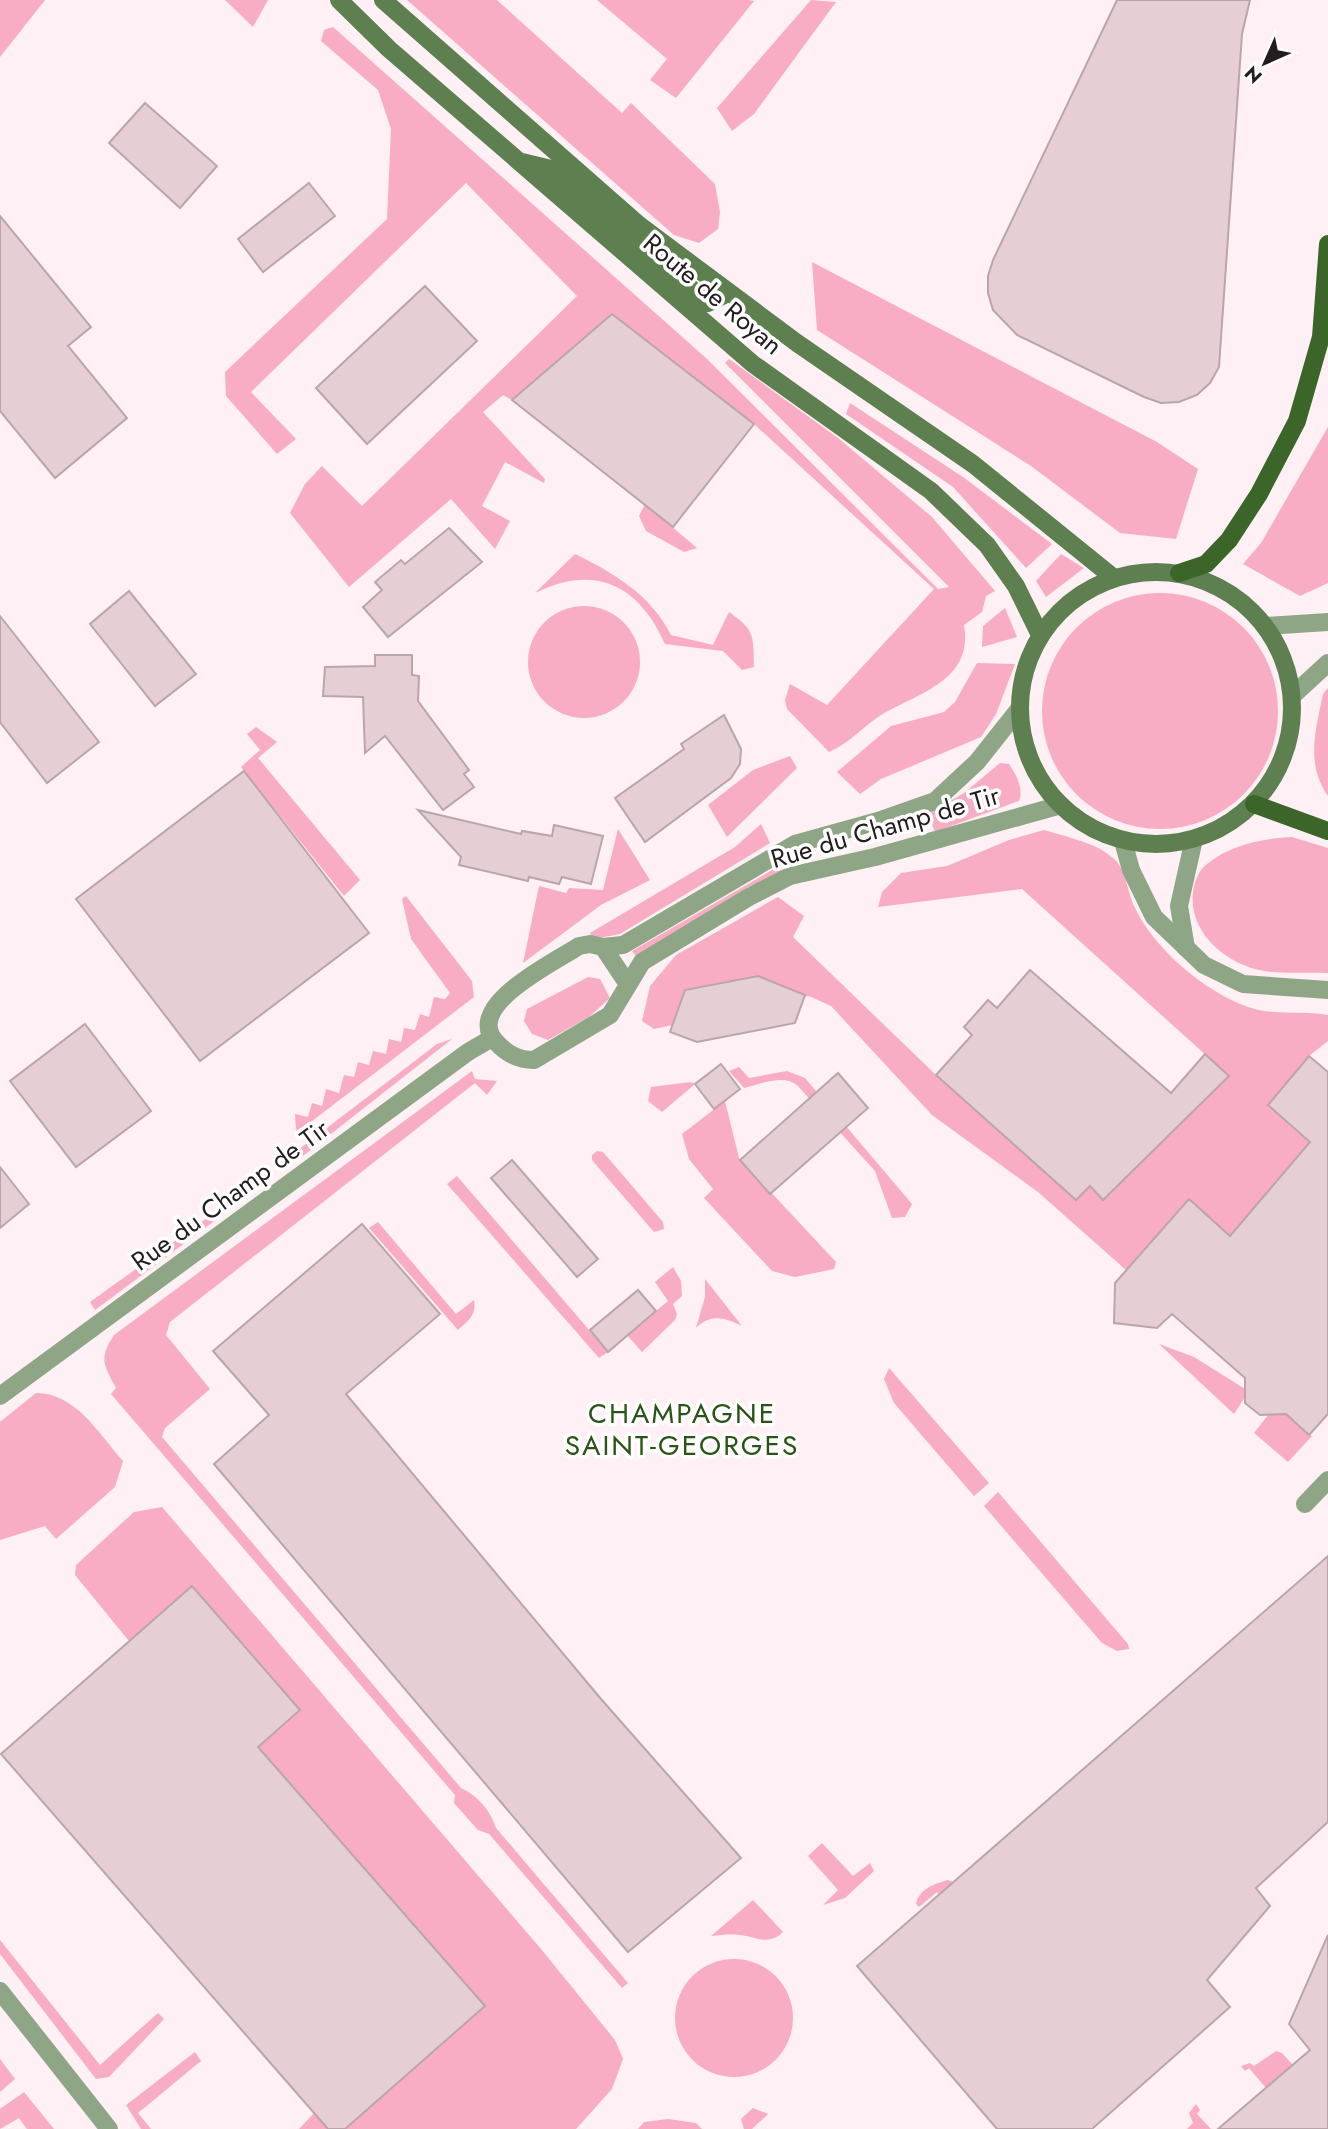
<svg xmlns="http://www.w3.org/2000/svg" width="1328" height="2129" viewBox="0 0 1328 2129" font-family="Jost,sans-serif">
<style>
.green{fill:#f9adc5}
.building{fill:#e5cfd5;stroke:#bba5ab;stroke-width:2}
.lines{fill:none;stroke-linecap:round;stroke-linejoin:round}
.street{stroke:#8fa686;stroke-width:18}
.secondary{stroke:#5e8051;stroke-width:18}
.primary{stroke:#3c652a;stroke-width:18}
.labels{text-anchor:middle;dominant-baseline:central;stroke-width:7;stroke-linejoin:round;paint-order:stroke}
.street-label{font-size:26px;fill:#241c1f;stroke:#fff}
.neighbourhood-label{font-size:28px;letter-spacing:2px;fill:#2b5318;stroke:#fff}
</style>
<rect width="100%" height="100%" fill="#fef0f4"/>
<g class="green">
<polygon points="0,0 45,0 0,57"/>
<polygon points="225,0 268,0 253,27"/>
<polygon points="407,0 497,0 622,113 631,103 715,184 720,212 718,229 699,243 674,235"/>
<polygon points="597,0 749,0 754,1 676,98 650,80 667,59"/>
<polygon points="811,0 836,2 754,114 732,131 717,108"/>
<path d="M333,27L706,358L938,589L949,587L725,363L729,359L838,438L932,517L995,591L986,596L982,612L964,625C974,682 916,693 878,717C861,729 849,743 829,752L787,709L785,700L790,684L827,705L934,589L754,424L612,314L512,400L503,395L483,412L545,479L544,483L505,462L482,506L510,521L495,549L451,499L349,587L290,513L305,484L322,466L362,506L577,296L466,183L251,392L296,439L277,454L226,396L225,372L387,219L391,129L378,90L321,41L324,30Z"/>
<polygon points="812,262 1157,442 1198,469 1176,539 1120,533 1031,466 817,330"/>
<polygon points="850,403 963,477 1052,544 1026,568 953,487 846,414"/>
<polygon points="1328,427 1328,583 1300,596 1243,564 1261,543"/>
<polygon points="645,504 697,548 684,552 646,531 639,516"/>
<path d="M575,554C614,573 651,595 671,635L713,645L729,612C756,631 753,636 754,667L742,670L723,651L665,644C639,585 595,563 535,593Z"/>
<polygon points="1061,554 1084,568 1046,597 1036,581"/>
<circle cx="1160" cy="711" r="118"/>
<circle cx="584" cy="662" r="56"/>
<polygon points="1005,608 1017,637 982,647 983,626"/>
<polygon points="977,663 1015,664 996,714 981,737 881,779 860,794 837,772 891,726 944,712 955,702"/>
<path d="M1328,688V796C1305,763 1316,730 1323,694Z"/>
<polygon points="256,727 277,742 258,758 360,880 344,896 241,767 260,750 247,734"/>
<polygon points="790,756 797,768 727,837 708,805 753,770"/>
<path d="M1000,763L1009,764C1016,774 1024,789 1019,801L935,832L928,814L964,793Z"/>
<polygon points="761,824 770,843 620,934 594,939 590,933 735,847"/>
<polygon points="618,829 650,880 601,905 523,963 539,886 566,893 569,888 603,890"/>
<path d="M1044,830C1066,837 1095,842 1113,858C1126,868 1127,891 1134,906C1153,948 1205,992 1248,1007C1272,1016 1303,1010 1328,1015V1041L1309,1056L1269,1104L1310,1142L1230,1236L1189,1199L1126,1270L1038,1192L932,1115L831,1006L809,996L654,1029L642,1021L650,986L676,955L778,897L804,916L793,937L936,1075L1076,1199L1090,1186L1103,1199L1229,1076L1022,889L878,907L882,892L901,873L947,866L1009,840Z"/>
<path d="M1292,837L1328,848V973C1307,972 1284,974 1264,971C1226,965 1188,932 1193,892C1194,883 1199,869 1207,864C1230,845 1264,838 1292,837Z"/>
<polygon points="779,866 782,874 748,887 636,956 632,951"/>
<polygon points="406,896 472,981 474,997 303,1128 296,1130 295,1114 308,1117 312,1103 322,1106 326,1089 339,1093 344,1075 354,1077 358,1062 369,1065 373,1051 386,1054 389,1039 401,1042 404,1028 415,1030 420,1014 429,1017 434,997 445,999 450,993 411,939 402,899"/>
<polygon points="588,977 600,979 610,998 589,1017 548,1040 532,1034 524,1021 527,1009"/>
<polygon points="452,1039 299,1159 298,1150 437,1044"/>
<path d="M739,1067L749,1078L787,1071L805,1078L912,1204L905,1217L892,1218L875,1171L797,1085C783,1074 761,1084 744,1088L729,1071Z"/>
<path d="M472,1071L475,1079L497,1081L487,1095L475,1083L170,1322L166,1335L210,1389L165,1428L162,1437L461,1788C478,1796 490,1810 496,1828L628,1983L622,1988L489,1834L478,1830L454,1803L455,1795L111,1394L116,1388C103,1364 99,1358 114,1335Z"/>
<polygon points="691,1082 695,1084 662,1112 648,1101 651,1087"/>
<polygon points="725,1101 739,1158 836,1262 834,1269 795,1277 772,1271 704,1198 713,1189 689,1159 682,1134"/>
<polygon points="597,1151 603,1152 663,1222 664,1229 654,1232 592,1160 592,1155"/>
<polygon points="457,1176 608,1352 599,1358 447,1184"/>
<polygon points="232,1200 229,1210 95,1310 90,1302"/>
<path d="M378,1222L456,1314L474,1300C477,1315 468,1321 458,1330L369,1228Z"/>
<polygon points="673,1267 681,1281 682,1296 673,1304 677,1314 675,1320 642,1352 627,1335 668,1301 655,1282"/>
<path d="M705,1279L742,1326C725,1318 711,1313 696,1328L705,1297Z"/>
<polygon points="1159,1344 1194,1357 1245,1389 1245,1397 1234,1414"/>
<polygon points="889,1368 989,1483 974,1496 894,1403 884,1379"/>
<path d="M36,1393C76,1393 98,1433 123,1461L115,1487L56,1539L45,1526L0,1540V1422Z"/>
<polygon points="1281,1410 1312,1436 1288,1462 1254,1433 1268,1415 1277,1414"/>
<polygon points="998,1492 1128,1644 1129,1649 1117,1651 1102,1643 984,1506"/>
<polygon points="162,1507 541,1949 615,2040 623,2059 612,2089 576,2129 345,2129 485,2006 258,1747 300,1710 193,1586 129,1641 75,1575 76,1565 134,1512"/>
<polygon points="822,1843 853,1876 870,1863 874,1871 845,1898 823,1905 838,1890 808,1856"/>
<path d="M948,1880L965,1887L946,1903L937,1892L919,1907L916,1904C919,1889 934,1884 948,1880Z"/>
<path d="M753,1900L783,1932C769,1946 756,1937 740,1935C731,1934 720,1935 711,1936Z"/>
<polygon points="0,1940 100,2065 158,2013 164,2019 109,2077 96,2079 0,1954"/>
<circle cx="734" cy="2018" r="59"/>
<polygon points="1276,2051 1282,2053 1293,2065 1266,2088 1249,2068 1245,2071 1241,2066 1250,2063 1254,2066"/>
<polygon points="195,2052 201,2061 138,2113 151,2129 141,2129 126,2105"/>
<polygon points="0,2059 15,2079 0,2092"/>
<polygon points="24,2092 54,2129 27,2129 19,2118 0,2129 0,2109"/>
<polygon points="1196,2104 1200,2110 1197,2114 1211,2129 1187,2129 1193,2123 1189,2113"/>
<polygon points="753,2108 768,2114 752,2129 744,2129 741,2119"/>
<polygon points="314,2113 328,2129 299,2129"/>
<polygon points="668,2119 696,2123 702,2129 638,2129 644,2122"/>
</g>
<g class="building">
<polygon points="1117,0 1250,0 1242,34 1219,367 1210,383 1197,395 1179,402 1161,403 1144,397 1017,335 993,310 988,293 988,276 993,260"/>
<polygon points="145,103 217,166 180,208 109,143"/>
<polygon points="309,183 335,216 263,272 238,239"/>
<polygon points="0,216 91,327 68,346 127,418 55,478 0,411"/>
<polygon points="425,286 477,341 367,444 316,388"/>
<polygon points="612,314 754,424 673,527 512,400"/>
<polygon points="449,528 482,562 388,637 363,607 382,590 375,582 401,560 405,564"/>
<polygon points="129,591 196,674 155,706 90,624"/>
<polygon points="0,616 99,742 47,783 0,722"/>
<polygon points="375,655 412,655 412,675 419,676 418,701 469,770 464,774 474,787 443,810 385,736 365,753 363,697 323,696 325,667 375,666"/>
<polygon points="724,715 741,749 740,764 731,778 645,842 615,798 684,749 681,744"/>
<polygon points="244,771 369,933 200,1061 76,899"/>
<polygon points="418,810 521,834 522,831 552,836 554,825 603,836 591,884 562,877 559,884 529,877 528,881 459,865 461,857"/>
<polygon points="1030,970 1171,1093 1205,1054 1229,1076 1103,1200 1090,1186 1076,1200 936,1075 972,1035 964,1027 988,1000 997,1008"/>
<polygon points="758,976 805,995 795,1023 697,1042 670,1032 685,990"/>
<polygon points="85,1024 151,1111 76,1167 10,1081"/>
<polygon points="1309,1056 1328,1072 1328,1414 1309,1435 1286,1414 1260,1415 1245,1403 1245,1378 1172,1314 1157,1328 1114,1323 1115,1283 1189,1199 1230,1236 1310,1142 1268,1105"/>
<polygon points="721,1064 740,1089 714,1109 695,1084"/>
<polygon points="838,1073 868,1108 770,1194 740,1160"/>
<polygon points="512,1160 598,1259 577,1277 491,1178"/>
<polygon points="0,1167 29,1204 0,1228"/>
<polygon points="362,1224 440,1314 346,1394 601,1699 741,1858 628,1952 214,1464 269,1415 213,1351"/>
<polygon points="638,1290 656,1311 608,1352 590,1330"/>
<polygon points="1328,1556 1328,1822 1256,1888 1270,1906 1207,1980 1230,2007 1092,2129 997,2129 857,1966"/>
<polygon points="192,1586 300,1710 258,1747 485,2006 345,2129 328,2129 1,1754"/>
<polygon points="1328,1935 1328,2129 1218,2129 1310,2050 1289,2024"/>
</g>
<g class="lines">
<g class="street">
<polyline points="1266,626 1328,622"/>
<polyline points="1292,696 1328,663"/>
<polyline points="1123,841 1131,870 1154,917 1204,965 1243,984 1328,990"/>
<polyline points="603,947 623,945 795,844 878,821 935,801 977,762 1019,709"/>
<polyline points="1186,948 1179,906 1194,839"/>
<path d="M627,983L603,947L590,944L579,946C555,962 462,1006 496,1042C507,1054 518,1060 534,1060L610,1015L642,962L749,897L790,876L875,857L1061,805"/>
<polyline points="0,1396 468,1052 492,1038"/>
<polyline points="1305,1504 1328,1480"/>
<polyline points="0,1991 109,2129"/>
</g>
<g class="secondary">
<polyline points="339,0 389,49 753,364 931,491 987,545 1016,586 1040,635"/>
<polyline points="383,0 639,225 797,343 973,464 1114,578"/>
<polyline points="522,162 551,169 708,303 728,293"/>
<circle cx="1156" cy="708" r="136"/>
</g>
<g class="primary">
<polyline points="1179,573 1206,564 1229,540 1259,494 1297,421 1321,337 1328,244"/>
<polyline points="1254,804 1328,831"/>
</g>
</g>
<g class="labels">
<g class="street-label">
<text transform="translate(713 294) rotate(40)">Route de Royan</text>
<text transform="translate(885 827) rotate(-16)">Rue du Champ de Tir</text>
<text transform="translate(230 1195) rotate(-36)">Rue du Champ de Tir</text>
</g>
<g class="neighbourhood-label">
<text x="682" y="1413">CHAMPAGNE<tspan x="682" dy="32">SAINT-GEORGES</tspan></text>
</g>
</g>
<g transform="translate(1265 63) rotate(225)" stroke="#ffffff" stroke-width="5" paint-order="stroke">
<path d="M0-5L12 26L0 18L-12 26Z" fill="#241c1f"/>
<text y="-10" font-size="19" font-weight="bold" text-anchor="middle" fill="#241c1f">N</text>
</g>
</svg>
